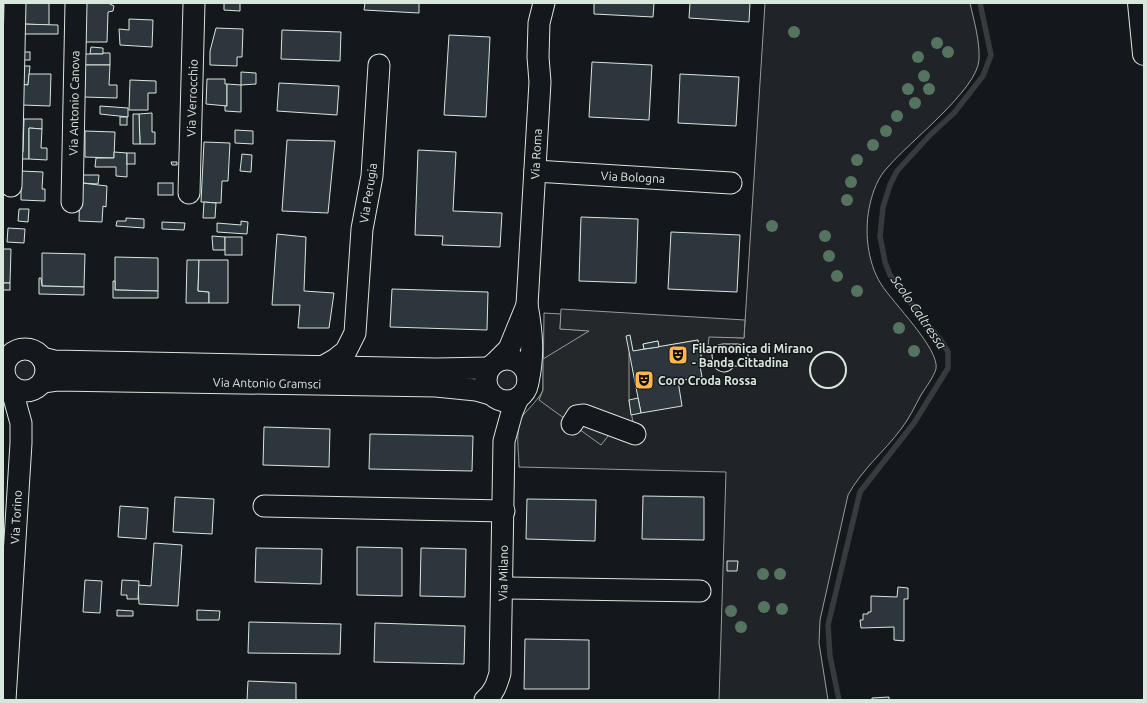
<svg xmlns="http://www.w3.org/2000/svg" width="1147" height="703" viewBox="0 0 1147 703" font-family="Ubuntu,sans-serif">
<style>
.green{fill:#202428;stroke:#939e99}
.parking{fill:#24282b;stroke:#939e99}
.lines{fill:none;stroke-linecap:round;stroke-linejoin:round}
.stream{stroke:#363b3e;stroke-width:5.5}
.building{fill:#2c363c;stroke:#d8e6dc}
.minor-casing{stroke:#d8e6dc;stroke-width:23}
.major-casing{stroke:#d8e6dc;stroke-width:24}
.minor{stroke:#14181c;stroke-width:21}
.major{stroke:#14181c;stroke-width:22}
.wall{stroke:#d8e6dc;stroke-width:2}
.tree{fill:#55745f}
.labels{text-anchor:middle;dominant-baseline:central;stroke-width:3;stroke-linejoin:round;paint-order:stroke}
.street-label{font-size:12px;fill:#d8e6dc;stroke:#14181c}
.poi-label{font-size:12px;font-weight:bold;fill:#d8e6dc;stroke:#14181c;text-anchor:start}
.water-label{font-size:13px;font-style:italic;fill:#d8e6dc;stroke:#14181c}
</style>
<rect width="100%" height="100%" fill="#14181c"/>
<g class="green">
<path d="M765,3H970C974,21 980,41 979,60C977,90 909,142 888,167C878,177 873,191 870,204C864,229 867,262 881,284C892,302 940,349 936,369C933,378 926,387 921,395C915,406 909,419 901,429C884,452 862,469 848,495L820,620L819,643L828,700H719L726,472L519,467C519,451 514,427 524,414C531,406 538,400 543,390L544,313L561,314L560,329L744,338Z"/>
<circle cx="24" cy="370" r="11"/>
<circle cx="507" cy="380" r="11"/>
</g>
<polygon class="parking" points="561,309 745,320 744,338 709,337 708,348 737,350 722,364 703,366 698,340 659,347 658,341 643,344 644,349 629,353 629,400 635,434 612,431 601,445 539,400 543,390 543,359 589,331 560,329"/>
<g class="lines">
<polyline class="stream" points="839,700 830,656 828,625 860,492 914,423 948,368 948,352 942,342 901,291 890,275 885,262 880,236 883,207 890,185 897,171 930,135 954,113 983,76 991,55 980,3"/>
</g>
<g class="building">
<polygon points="22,3 49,3 49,25 22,24"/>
<polygon points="85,3 108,3 114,6 113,11 108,12 107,42 84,42"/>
<polygon points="224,3 240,3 240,11 224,10"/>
<polygon points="365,3 419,3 419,13 364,10"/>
<polygon points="594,3 654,3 653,17 594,14"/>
<polygon points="690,3 750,3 749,22 689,18"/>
<polygon points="129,19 153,20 152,47 120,45 119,29 129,30"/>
<polygon points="22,24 58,25 58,34 22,34"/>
<polygon points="216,28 243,29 242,57 237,57 237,66 210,65 210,51"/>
<polygon points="282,30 341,32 340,61 281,59"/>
<polygon points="449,35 490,37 486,117 444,115"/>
<polygon points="91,47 103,48 103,54 90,54"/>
<rect x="23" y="52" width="7" height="8"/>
<polygon points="103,53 110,53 110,65 85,65 85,54 103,54"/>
<polygon points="592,62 652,65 649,120 589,117"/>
<polygon points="85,65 110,65 109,85 117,85 117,98 84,97"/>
<polygon points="21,66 30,66 28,85 20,84"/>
<polygon points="241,72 256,73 256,84 241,85"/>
<polygon points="29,74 51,74 50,106 22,105 20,84 28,85"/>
<polygon points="680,74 739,77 736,126 678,123"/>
<polygon points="207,79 225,79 225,84 227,84 227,106 206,104"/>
<polygon points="130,80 156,81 156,93 148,93 148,110 129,110"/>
<polygon points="279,83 339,86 337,115 277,111"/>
<polygon points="227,84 241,85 241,112 225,111 225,106 227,106"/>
<polygon points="100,106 128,108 128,117 100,114"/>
<polygon points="152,113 152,132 155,132 155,144 140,144 139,114"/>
<polygon points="133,114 139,114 140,144 133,144"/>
<rect x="120" y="117" width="7" height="8"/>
<polygon points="24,119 42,119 42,129 29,128 29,159 20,159 20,152 23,152"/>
<polygon points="29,128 42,129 41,148 47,148 47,160 29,159"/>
<polygon points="235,130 253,131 253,144 235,143"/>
<polygon points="85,131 115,132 114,158 85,157"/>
<polygon points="287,140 335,141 328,213 282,211"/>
<polygon points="204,142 230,143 228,181 222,181 221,203 201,202"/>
<polygon points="418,150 456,152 453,211 502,213 500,247 442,245 443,236 415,235"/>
<polygon points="114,152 127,153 127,177 116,176 116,167 95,167 96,158 114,158"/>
<rect x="127" y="153" width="8" height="11"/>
<polygon points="242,154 252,155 251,172 240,171"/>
<polygon points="171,162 177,162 177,165 172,165"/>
<polygon points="21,171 43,172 42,189 45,189 45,201 21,200"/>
<polygon points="82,175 99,175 98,184 82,183"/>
<polygon points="82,183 107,186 106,207 103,206 102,222 79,221 80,185"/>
<rect x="158" y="183" width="15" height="12"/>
<polygon points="204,202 216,203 215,218 203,218"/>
<polygon points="19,209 29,209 28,222 18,221"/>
<polygon points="581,217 638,219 636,283 579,281"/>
<polygon points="126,218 144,219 144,228 116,226 117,221 126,221"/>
<polygon points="241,221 248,222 247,234 217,232 217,223 241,225"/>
<polygon points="162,222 185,223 184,230 162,229"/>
<polygon points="8,228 25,229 24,243 7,242"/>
<polygon points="671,232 740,235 737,292 668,289"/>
<polygon points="277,234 306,237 304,291 334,293 329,328 298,328 300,305 272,305"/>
<polygon points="212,236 225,237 225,250 213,250"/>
<rect x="225" y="237" width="17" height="18"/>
<polygon points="3,249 11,249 10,283 3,283"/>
<polygon points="42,253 85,254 84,287 42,286"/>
<polygon points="115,257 158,258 158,291 115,290"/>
<polygon points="187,260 199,260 198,291 209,292 209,303 186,303"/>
<polygon points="199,260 228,260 228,303 209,303 209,292 198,291"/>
<polygon points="39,278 41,278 42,286 84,287 84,295 39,294"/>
<polygon points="113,281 115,281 115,290 158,291 158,298 113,298"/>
<rect x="3" y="283" width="7" height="7"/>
<polygon points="392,289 488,292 487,330 390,327"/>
<polygon points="630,335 633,351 698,340 703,366 700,366 702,377 678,381 682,406 641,413 626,336"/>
<polygon points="658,341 659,347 644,349 643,344"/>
<polygon points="638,398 641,413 631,415 629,400"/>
<polygon points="264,427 330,429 329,467 263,465"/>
<polygon points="370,434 473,436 472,471 369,469"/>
<polygon points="643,496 704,497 704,540 642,539"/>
<polygon points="175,497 214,499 212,534 173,532"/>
<polygon points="527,499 596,500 595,541 526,539"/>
<polygon points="120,506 148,508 146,539 118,537"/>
<polygon points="154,543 182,545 178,606 139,604 138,585 151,586"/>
<polygon points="357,547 402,548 402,596 357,595"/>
<polygon points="256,548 322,549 321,584 255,582"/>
<polygon points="421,548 466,549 465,597 420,596"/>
<polygon points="727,561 738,561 737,571 727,571"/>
<polygon points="85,580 102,581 100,613 83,612"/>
<polygon points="122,580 139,581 138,599 127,599 127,595 121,595"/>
<polygon points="898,587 908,588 908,599 904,599 904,641 894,640 894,627 861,628 860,620 863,620 863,614 868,614 868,612 871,612 871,596 897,597"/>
<polygon points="117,610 133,611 133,616 117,616"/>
<polygon points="197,610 220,611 219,620 197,620"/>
<polygon points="249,622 341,624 340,654 248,653"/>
<polygon points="375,623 465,626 464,664 374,662"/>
<polygon points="525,639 589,640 589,689 524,689"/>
<polygon points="248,681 296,683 296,700 247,700"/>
<polygon points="889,697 889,700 872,700 872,698"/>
</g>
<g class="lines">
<g class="minor-casing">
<g id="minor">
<polyline points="535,171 731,183"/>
<polyline points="11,186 15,3"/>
<polyline points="189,193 194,3"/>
<polyline points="72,202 76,3"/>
<circle cx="25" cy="370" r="21"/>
<polyline points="42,358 54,361 436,369 489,368"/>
<circle cx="507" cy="380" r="21"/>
<polyline points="498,360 509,349 527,305"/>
<polyline points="724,361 723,355 737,355"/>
<polyline points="322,367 336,359 346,351 355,333 362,229 372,176 379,65"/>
<polyline points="43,382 57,380 436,386 476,390 490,394"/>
<path d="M528,382C534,355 532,332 527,305L540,82L538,57L539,23L544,3"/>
<polyline points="572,424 577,416 584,415 635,434"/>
<polyline points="264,506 504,511"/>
<polyline points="502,588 700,591"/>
<polyline points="5,700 21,443 21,423 11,387"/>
<path d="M485,700C494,693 497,684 500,673L504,441L512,412L518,398"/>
</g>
</g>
<g class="major-casing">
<polyline id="major" points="1139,3 1144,54"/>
</g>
<use href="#minor" class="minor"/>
<use href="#major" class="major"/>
<circle class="wall" cx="828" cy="370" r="18"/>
</g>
<g class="tree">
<circle cx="794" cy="32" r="6"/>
<circle cx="937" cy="43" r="6"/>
<circle cx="948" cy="52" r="6"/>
<circle cx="918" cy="57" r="6"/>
<circle cx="924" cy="76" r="6"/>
<circle cx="908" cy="89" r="6"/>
<circle cx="929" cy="89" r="6"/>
<circle cx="915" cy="103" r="6"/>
<circle cx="897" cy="116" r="6"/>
<circle cx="886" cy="131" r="6"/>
<circle cx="873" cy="145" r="6"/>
<circle cx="857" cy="160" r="6"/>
<circle cx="851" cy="182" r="6"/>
<circle cx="847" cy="200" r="6"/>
<circle cx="772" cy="226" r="6"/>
<circle cx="825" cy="236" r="6"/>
<circle cx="829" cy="256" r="6"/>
<circle cx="837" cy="276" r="6"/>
<circle cx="857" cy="291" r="6"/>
<circle cx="899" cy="328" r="6"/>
<circle cx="914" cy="351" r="6"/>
<circle cx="763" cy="574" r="6"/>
<circle cx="780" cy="574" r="6"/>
<circle cx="764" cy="607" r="6"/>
<circle cx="782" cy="609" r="6"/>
<circle cx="731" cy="611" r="6"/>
<circle cx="741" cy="627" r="6"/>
</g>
<defs>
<g id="theatre-square" transform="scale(1)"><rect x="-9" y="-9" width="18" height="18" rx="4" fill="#ffb74d" stroke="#14181c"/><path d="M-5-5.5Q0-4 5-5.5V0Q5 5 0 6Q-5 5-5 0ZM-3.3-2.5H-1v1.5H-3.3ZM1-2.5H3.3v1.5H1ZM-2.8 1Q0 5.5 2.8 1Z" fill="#111"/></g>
</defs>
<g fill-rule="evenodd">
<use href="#theatre-square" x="678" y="355"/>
<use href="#theatre-square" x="644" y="380"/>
</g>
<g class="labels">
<g class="street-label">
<text transform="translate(192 98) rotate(-88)">Via Verrocchio</text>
<text transform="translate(74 103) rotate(-89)">Via Antonio Canova</text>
<text transform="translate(536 154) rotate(-87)">Via Roma</text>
<text transform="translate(633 177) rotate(3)">Via Bologna</text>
<text transform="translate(368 193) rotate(-81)">Via Perugia</text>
<text transform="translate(267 383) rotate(1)">Via Antonio Gramsci</text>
<text transform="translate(16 517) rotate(-87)">Via Torino</text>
<text transform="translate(503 573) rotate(-89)">Via Milano</text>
</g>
<g class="poi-label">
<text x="692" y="348">Filarmonica di Mirano<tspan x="692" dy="14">- Banda Cittadina</tspan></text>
<text x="658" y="380">Coro Croda Rossa</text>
</g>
<g class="water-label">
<text transform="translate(919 312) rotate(55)">Scolo Caltressa</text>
</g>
</g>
<rect width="1147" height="703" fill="none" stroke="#d8e6dc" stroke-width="8"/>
</svg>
